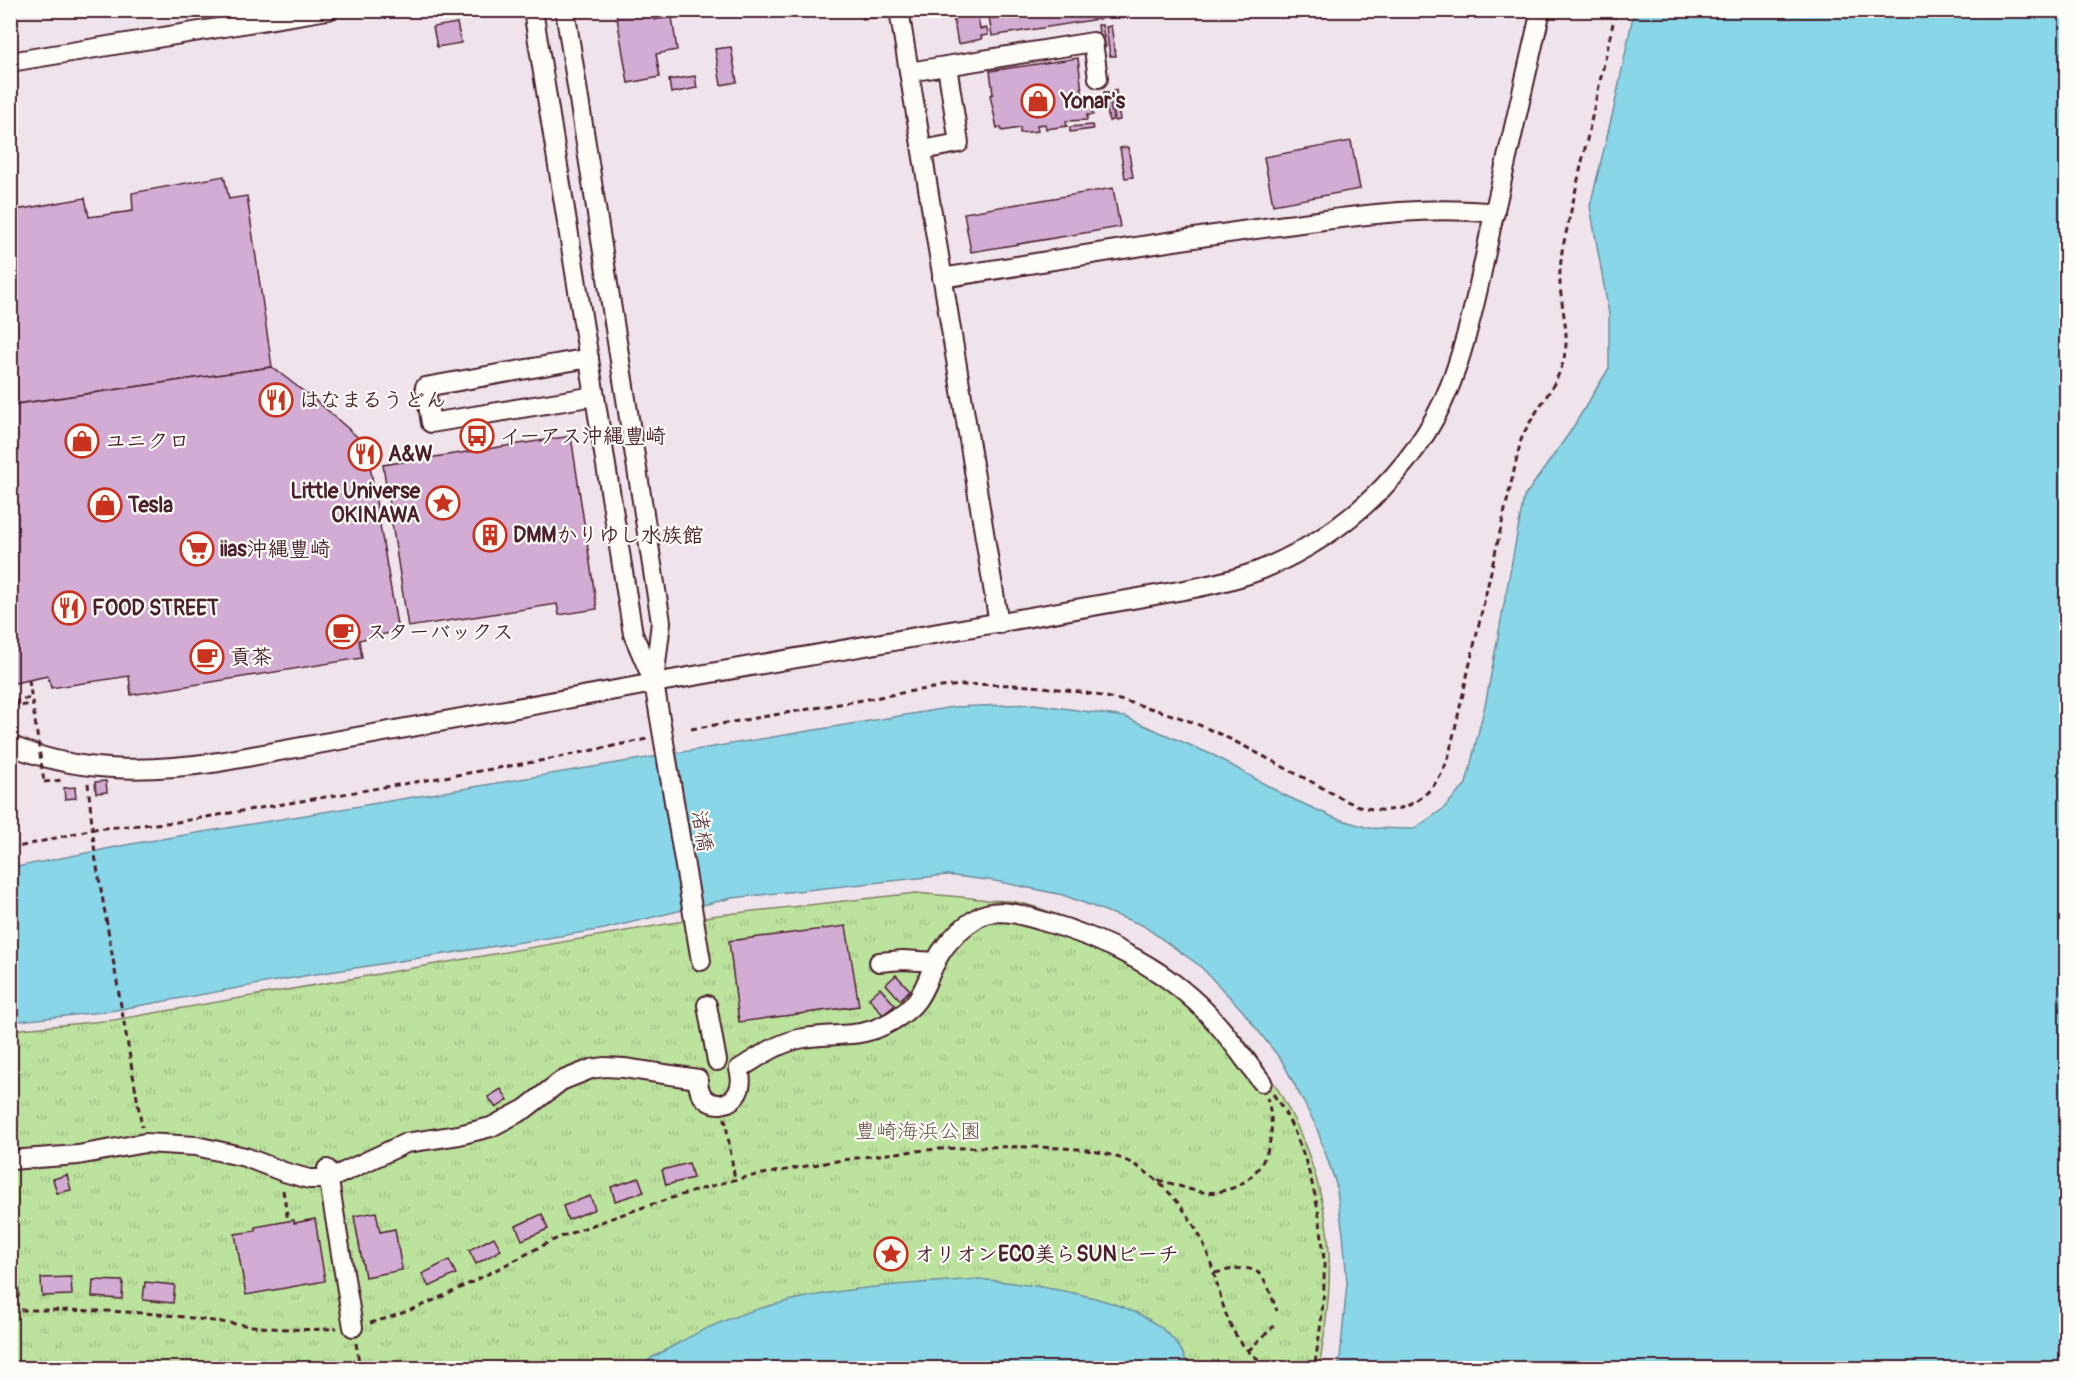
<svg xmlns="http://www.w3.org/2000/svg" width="2077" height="1379" viewBox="0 0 2077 1379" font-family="Pangolin,'Klee One',sans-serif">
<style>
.park{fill:url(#park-tufts);stroke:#838164;stroke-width:1.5}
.water{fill:#88d6e7;stroke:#6f8d9c;stroke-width:1.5}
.building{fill:#d3acd4;stroke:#4a1f2b;stroke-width:1.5}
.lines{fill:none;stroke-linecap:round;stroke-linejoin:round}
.minor-casing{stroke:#4a1f2b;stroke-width:22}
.path{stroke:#4a1f2b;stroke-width:3;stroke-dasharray:6 4.5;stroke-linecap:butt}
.minor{stroke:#fdfcf7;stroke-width:18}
.path-bridge{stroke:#4a1f2b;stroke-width:3;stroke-dasharray:6 4.5;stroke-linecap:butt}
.labels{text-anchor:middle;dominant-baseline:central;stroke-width:4.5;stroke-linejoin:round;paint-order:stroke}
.poi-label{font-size:21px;font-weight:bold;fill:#4a1f2b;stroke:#fdfcf7;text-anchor:start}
.street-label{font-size:21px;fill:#4a1f2b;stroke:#fdfcf7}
.park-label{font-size:21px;fill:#665048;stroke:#fdfcf7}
</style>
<defs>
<pattern id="park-tufts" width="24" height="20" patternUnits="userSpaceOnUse" patternTransform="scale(1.5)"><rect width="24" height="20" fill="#bce39e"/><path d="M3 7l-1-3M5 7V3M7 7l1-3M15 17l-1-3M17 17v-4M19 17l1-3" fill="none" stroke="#a3c288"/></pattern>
</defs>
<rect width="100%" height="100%" fill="#f0e4ec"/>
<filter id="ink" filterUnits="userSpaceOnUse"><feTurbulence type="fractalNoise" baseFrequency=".0167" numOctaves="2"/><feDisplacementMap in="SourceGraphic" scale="12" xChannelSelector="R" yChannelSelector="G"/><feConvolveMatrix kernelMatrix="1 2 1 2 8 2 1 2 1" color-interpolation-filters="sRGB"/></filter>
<g filter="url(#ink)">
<path class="park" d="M916,893C940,895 964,897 988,900C998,901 1010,900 1020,903C1040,907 1060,916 1080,923C1111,936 1146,950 1173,970C1248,1028 1304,1113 1323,1206C1335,1260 1328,1315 1319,1368H11V1030L114,1020L718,915Z"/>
<g class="water">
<polygon points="1634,11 2066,11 2066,1368 1339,1368 1347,1283 1343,1234 1336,1184 1316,1126 1282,1061 1241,1009 1200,966 1142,925 1063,895 995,881 947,875 732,898 604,929 304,976 110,1011 11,1022 11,868 131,844 953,707 1035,704 1125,717 1215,756 1284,795 1335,818 1369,828 1414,829 1443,809 1466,784 1486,701 1524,497 1570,432 1609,368 1609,314 1590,206 1614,108"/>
<path d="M979,1279C1036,1286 1146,1295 1180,1348C1184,1354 1186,1362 1190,1368H638C650,1358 663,1351 677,1344C769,1290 875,1286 979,1279Z"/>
</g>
<g class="building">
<polygon points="653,10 654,20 672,17 677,50 656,54 660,77 628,83 616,12"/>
<polygon points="862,10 877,10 878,17 863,19"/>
<polygon points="952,10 977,10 980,29 987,28 988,35 981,36 982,39 958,44"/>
<polygon points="988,10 1103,10 1105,18 992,36"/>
<polygon points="457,23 461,43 437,47 433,27"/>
<polygon points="1098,25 1102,25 1106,47 1101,48"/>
<polygon points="1111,26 1116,56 1110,56 1106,27"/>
<polygon points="731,47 737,82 721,85 715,49"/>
<polygon points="1078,58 1084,108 1091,107 1093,115 1087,115 1087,120 1066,121 1067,126 1046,129 1045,124 1037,125 1038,131 1020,133 1020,128 1002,131 1001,127 997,128 990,95 993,94 990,71"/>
<polygon points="695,76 697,88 671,93 669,80"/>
<polygon points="1116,90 1120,120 1115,121 1111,91"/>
<polygon points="1104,92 1108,92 1113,120 1109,121"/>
<polygon points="1092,125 1093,129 1070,132 1070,127"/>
<polygon points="1351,141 1360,189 1273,205 1264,157"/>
<polygon points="1128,147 1133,177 1125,178 1120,148"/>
<polygon points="224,176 229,199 247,196 272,367 10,405 10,211 85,198 89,217 133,211 132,193"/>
<polygon points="1113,188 1120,227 971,252 964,213"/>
<polygon points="272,367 325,408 373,451 370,466 398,631 359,640 362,658 131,695 129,676 51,688 48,676 10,684 10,405"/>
<polygon points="571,436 597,609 559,615 557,604 408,627 383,465"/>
<polygon points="106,781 107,792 96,793 95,782"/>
<polygon points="75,787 76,798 65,799 64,788"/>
<polygon points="846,926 859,1006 739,1022 729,941"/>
<polygon points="896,975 910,990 900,1000 886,984"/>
<polygon points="880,988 895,1005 883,1015 869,998"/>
<polygon points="501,1089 508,1100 496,1108 488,1097"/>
<polygon points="689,1163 693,1178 666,1185 662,1170"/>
<polygon points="67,1175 71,1190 57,1193 53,1179"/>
<polygon points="639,1178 644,1192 615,1201 611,1187"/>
<polygon points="590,1196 595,1209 568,1220 563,1206"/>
<polygon points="376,1212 380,1232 395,1229 402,1270 365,1277 354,1216"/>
<polygon points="542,1214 548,1229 522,1240 516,1226"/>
<polygon points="315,1219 325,1281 246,1295 235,1234 256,1231 255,1227 294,1220 294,1223"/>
<polygon points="494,1237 501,1250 476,1264 469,1250"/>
<polygon points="449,1260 456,1274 429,1287 422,1274"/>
<polygon points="71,1277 72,1295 42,1296 41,1278"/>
<polygon points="18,1278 19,1296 10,1296 10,1279"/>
<polygon points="93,1280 123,1281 122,1299 92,1297"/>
<polygon points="145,1282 175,1285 173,1303 143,1300"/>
</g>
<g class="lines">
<g class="minor-casing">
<g id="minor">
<polyline points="533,10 633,634 654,683 701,961"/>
<polyline points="565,10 661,622 654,681"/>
<polyline points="899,10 999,624"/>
<polyline points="10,62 328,10"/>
<polyline points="909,72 1093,42 1098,78"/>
<polyline points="922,150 959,143 947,66"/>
<path d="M942,278C1057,260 1171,240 1286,225C1355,216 1425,205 1495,213"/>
<polyline points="589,358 425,387 431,423 595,396"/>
<path d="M10,745C77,774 148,772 219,762L654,683L1184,590C1211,585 1238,579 1263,569C1351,532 1426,460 1456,369C1472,321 1482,272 1492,223C1508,152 1525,81 1541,10"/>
<polyline points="879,962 903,960 936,962"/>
<polyline points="707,1005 717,1061"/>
<path d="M10,1160L78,1155L145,1143L196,1146L245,1157L284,1172L309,1179H329L406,1143L459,1135L491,1127L525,1109L561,1081L591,1069L604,1067L624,1068L698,1079C697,1117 751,1110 739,1069C760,1056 779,1042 804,1038C838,1032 860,1040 892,1021C927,1001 923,982 941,952C950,939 964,926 977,918C994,907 1020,914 1039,920C1105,938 1172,971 1217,1024C1233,1042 1247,1063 1262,1082"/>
<polyline points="327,1169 353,1327"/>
</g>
</g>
<g class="path">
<polyline points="29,698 17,701 18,706 32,704"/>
<path d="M691,729C746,720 801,710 857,701C892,695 928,687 965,685C1033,682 1101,692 1166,713C1216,728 1263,757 1310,781C1328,790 1347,804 1367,808C1408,818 1438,792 1449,755L1521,440C1533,410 1560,386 1565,353C1569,330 1561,307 1560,283C1559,273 1561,262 1562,251L1616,10"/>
<polyline points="44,782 63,780"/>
<polyline points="88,783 95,855 142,1127"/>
<polyline points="10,849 93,829 177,822 545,760 647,739"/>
<path d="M1273,1094C1305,1138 1322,1209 1324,1264C1325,1298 1320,1334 1314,1368"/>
<polyline points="725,1118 735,1180"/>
<path d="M1158,1180C1178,1184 1196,1195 1217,1192C1264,1185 1280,1139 1267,1098"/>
<polyline points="283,1190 288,1221"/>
<path d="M1215,1273C1260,1262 1262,1269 1277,1311"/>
<path d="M10,1310C63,1310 115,1310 167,1315C223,1321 281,1334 337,1328"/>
<path d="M370,1323C420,1310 465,1286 511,1262C528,1254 545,1243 563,1236C619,1215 676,1195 734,1180C753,1175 772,1173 791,1169C869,1154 949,1145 1028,1147C1061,1148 1096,1147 1127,1161C1161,1177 1192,1214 1206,1250C1224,1294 1222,1347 1275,1368"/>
<polyline points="356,1343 360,1368"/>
<polyline points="1248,1351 1274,1326"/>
</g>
<use href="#minor" class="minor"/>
<polyline class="path-bridge" points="29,680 44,782"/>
</g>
</g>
<defs>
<g id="shop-ring" transform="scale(1.725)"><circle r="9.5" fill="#fdfcf7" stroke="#c8321e" stroke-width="1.5"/><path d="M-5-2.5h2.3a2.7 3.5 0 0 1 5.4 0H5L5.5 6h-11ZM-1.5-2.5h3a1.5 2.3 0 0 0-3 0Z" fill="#c8321e"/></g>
<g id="restaurant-ring" transform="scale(1.725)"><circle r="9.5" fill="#fdfcf7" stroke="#c8321e" stroke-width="1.5"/><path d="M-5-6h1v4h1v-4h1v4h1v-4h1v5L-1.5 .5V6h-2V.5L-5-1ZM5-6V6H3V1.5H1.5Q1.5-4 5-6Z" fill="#c8321e"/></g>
<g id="bus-ring" transform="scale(1.725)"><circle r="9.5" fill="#fdfcf7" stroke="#c8321e" stroke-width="1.5"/><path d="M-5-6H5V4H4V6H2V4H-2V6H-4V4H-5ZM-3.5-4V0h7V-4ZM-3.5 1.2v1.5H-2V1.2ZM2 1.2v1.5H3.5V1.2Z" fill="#c8321e"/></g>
<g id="sight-ring" transform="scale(1.725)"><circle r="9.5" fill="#fdfcf7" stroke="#c8321e" stroke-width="1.5"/><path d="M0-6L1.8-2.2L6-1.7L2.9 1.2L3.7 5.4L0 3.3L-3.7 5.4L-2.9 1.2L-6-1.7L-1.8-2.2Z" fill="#c8321e"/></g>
<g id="building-ring" transform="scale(1.725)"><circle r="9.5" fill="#fdfcf7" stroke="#c8321e" stroke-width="1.5"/><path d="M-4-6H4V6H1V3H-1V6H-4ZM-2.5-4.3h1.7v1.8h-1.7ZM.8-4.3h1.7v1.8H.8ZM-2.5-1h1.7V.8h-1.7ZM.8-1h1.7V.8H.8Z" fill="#c8321e"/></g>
<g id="supermarket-ring" transform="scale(1.725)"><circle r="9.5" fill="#fdfcf7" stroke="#c8321e" stroke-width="1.5"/><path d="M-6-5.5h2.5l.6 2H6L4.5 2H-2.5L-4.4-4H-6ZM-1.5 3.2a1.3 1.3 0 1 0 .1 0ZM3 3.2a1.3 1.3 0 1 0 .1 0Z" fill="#c8321e"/></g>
<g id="cafe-ring" transform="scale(1.725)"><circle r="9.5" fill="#fdfcf7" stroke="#c8321e" stroke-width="1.5"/><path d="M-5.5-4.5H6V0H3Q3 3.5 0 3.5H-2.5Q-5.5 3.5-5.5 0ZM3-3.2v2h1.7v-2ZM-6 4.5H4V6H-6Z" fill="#c8321e"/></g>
</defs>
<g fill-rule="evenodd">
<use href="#shop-ring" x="1038" y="101"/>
<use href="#restaurant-ring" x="276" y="400"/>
<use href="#bus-ring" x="477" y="436"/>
<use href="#shop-ring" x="82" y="441"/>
<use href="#restaurant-ring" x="365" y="454"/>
<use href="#sight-ring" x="443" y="503"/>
<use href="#shop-ring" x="105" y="505"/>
<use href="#building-ring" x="490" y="535"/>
<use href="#supermarket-ring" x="197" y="549"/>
<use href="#restaurant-ring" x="69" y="608"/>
<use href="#cafe-ring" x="343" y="632"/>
<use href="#cafe-ring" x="207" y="657"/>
<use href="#sight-ring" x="891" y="1254"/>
</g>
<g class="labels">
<g class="poi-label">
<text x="1061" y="101">Yonar's</text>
<text x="299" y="400">はなまるうどん</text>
<text x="500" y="436">イーアス沖縄豊崎</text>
<text x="105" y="441">ユニクロ</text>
<text x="388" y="454">A&amp;W</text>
<text x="420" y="491" text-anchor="end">Little Universe<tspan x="420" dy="24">OKINAWA</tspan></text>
<text x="128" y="505">Tesla</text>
<text x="513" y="535">DMMかりゆし水族館</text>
<text x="220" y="549">iias沖縄豊崎</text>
<text x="92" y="608">FOOD STREET</text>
<text x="366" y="632">スターバックス</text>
<text x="230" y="657">貢茶</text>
<text x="914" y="1254">オリオンECO美らSUNビーチ</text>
</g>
<g class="street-label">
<text transform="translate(702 831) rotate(81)">渚橋</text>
</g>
<g class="park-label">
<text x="918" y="1131">豊崎海浜公園</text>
</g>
</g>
<rect width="2077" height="1379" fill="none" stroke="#fdfcf7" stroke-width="36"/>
<rect x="18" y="18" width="2041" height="1343" fill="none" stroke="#4a1f2b" stroke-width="2" filter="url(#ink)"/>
</svg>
